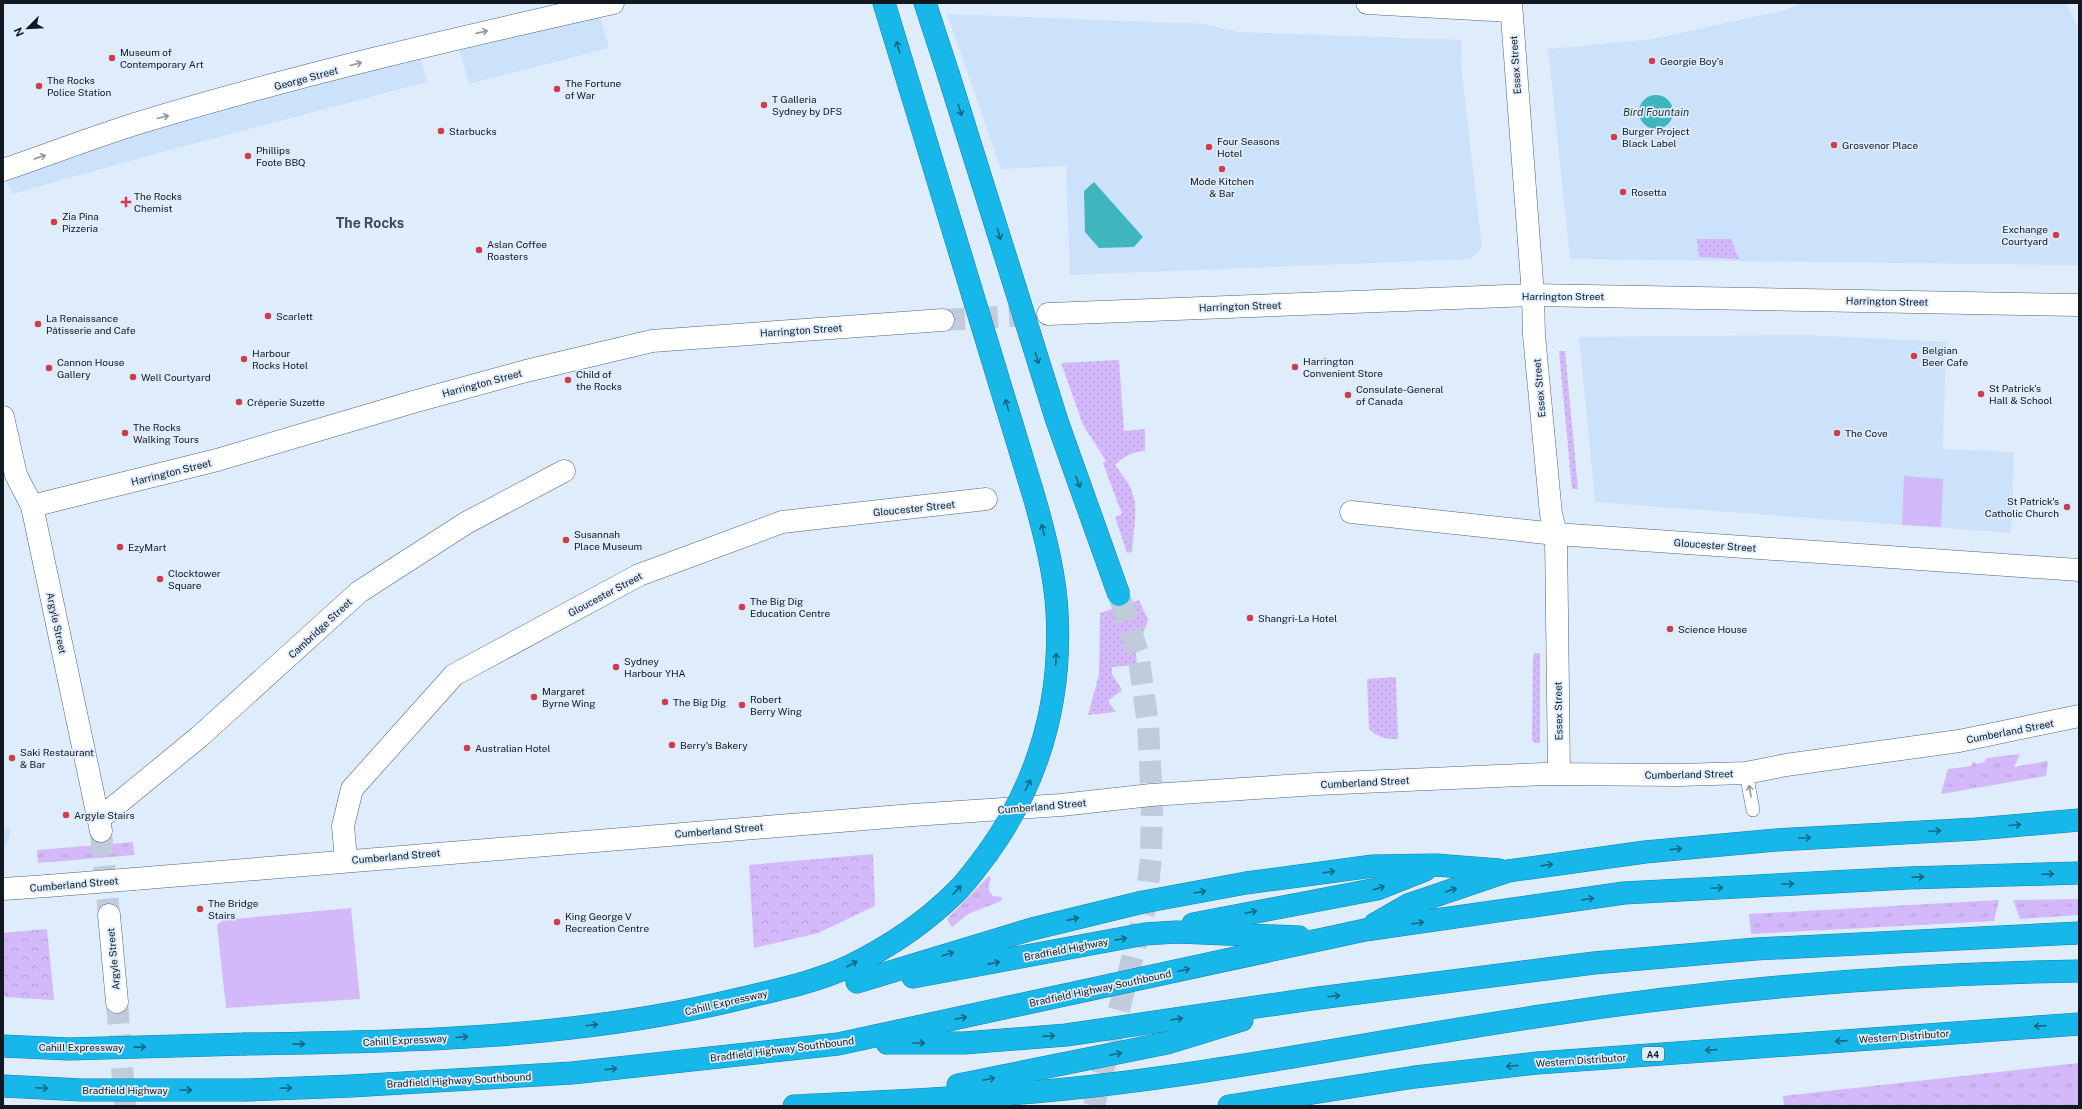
<svg xmlns="http://www.w3.org/2000/svg" width="2082" height="1109" viewBox="0 0 2082 1109" font-family="'Public Sans',sans-serif">
<style>
.built{fill:#cce2fb}
.grass{fill:url(#grass-tufts)}
.park{fill:url(#park-crowns)}
.garden{fill:url(#garden-dots)}
.pitch{fill:#d3b9fa}
.water{fill:#3fb5bd}
.lines{fill:none;stroke-linecap:round;stroke-linejoin:round}
.street-tunnel{stroke:#c0ccdb;stroke-width:22;stroke-dasharray:22 11;stroke-linecap:butt}
.highway-tunnel{stroke:#c0ccdb;stroke-width:22;stroke-dasharray:22 11;stroke-linecap:butt}
.lane-casing{stroke:#4f6378;stroke-width:14}
.street-casing{stroke:#4f6378;stroke-width:23}
.highway-casing{stroke:#1580a3;stroke-width:23}
.lane{stroke:#fff;stroke-width:13}
.street{stroke:#fff;stroke-width:22}
.highway{stroke:#17b8e9;stroke-width:22}
.street-bridge-casing{stroke:#4f6378;stroke-width:23;stroke-linecap:butt}
.highway-bridge-casing{stroke:#1580a3;stroke-width:23;stroke-linecap:butt}
.street-bridge{stroke:#fff;stroke-width:22}
.highway-bridge{stroke:#17b8e9;stroke-width:22}
.oneway{stroke:#94979b}
.oneway2{stroke:#146885}
.poi-dot{fill:#ce3d4d;stroke:#dfecfc;stroke-width:1.5}
.labels{text-anchor:middle;dominant-baseline:central;stroke-width:3.5;stroke-linejoin:round;paint-order:stroke}
.shield{fill:#dfecfc;stroke:#4f5863;stroke-width:1}
.shield-label{font-size:9px;font-weight:bold;fill:#111821}
.poi-label{font-size:10px;fill:#111821;stroke:#dfecfc;text-anchor:start}
.street-label{font-size:10px;fill:#111821;stroke:#dfecfc}
.water-label{font-size:11px;font-style:italic;fill:#1d3739;stroke:#dfecfc}
.district-label{font-size:14px;font-weight:bold;fill:#394b60;stroke:#dfecfc}
</style>
<defs>
<pattern id="grass-tufts" width="24" height="20" patternUnits="userSpaceOnUse"><rect width="24" height="20" fill="#d3b9fa"/><path d="M3 7l-1-3M5 7V3M7 7l1-3M15 17l-1-3M17 17v-4M19 17l1-3" fill="none" stroke="#b49ed6"/></pattern>
<pattern id="park-crowns" width="20" height="18" patternUnits="userSpaceOnUse"><rect width="20" height="18" fill="#d3b9fa"/><path d="M2 6a3 3 0 1 1 6 0M12 15a3 3 0 1 1 6 0" fill="none" stroke="#b49ed6"/></pattern>
<pattern id="garden-dots" width="8" height="8" patternUnits="userSpaceOnUse"><rect width="8" height="8" fill="#d3b9fa"/><path d="M2 2h.1M6 6h.1" fill="none" stroke="#b49ed6" stroke-width="1.8" stroke-linecap="round"/></pattern>
</defs>
<rect width="100%" height="100%" fill="#dfecfc"/>
<g class="built">
<polygon points="1802,3 2067,3 2079,31 2079,265 1570,259 1548,49 1653,39 1785,10"/>
<polygon points="947,14 1205,24 1238,32 1462,40 1461,64 1482,248 1471,259 1070,275 1066,166 1001,169"/>
<polygon points="600,16 609,48 469,84 458,45"/>
<polygon points="420,55 427,82 166,151 12,194 6,177 160,127"/>
<polygon points="1805,335 1946,342 1943,449 2014,452 2011,533 1595,502 1579,337"/>
<polygon points="3,827 11,829 7,845 3,845"/>
</g>
<g class="grass">
<polygon points="2020,754 2014,767 2048,761 2046,776 1941,794 1948,769 1972,766 1973,761 1977,764 1984,762 1987,758"/>
<polygon points="133,842 134,855 38,863 37,850"/>
<path d="M989,876L991,878C988,886 987,889 993,896L1002,897L1001,901L968,914L952,927L947,919Z"/>
<polygon points="2079,899 2079,915 2020,919 2013,900"/>
<polygon points="1999,900 1994,921 1751,934 1749,914"/>
<polygon points="2079,1063 2079,1106 1784,1106 1783,1096"/>
</g>
<g class="park">
<polygon points="873,854 875,906 818,933 754,948 749,865"/>
<polygon points="47,929 54,1000 3,997 3,933"/>
</g>
<g class="garden">
<polygon points="1697,239 1731,239 1739,259 1699,257"/>
<polygon points="1559,351 1565,351 1578,489 1572,489"/>
<path d="M1119,360L1124,431L1145,429V451C1133,452 1123,456 1115,465C1119,471 1124,477 1128,483C1141,505 1133,528 1132,552L1127,553L1115,517L1122,514L1103,463L1106,461L1083,425L1061,363Z"/>
<polygon points="1139,600 1148,620 1136,654 1137,665 1112,667 1112,674 1122,690 1108,701 1116,712 1088,715 1099,675 1100,613"/>
<polygon points="1535,653 1540,653 1540,743 1535,743 1532,740 1533,656"/>
<path d="M1396,677L1398,739C1387,739 1377,738 1369,729L1367,679Z"/>
</g>
<g class="pitch">
<polygon points="1904,476 1943,479 1941,527 1902,525"/>
<polygon points="351,908 360,999 226,1008 217,925 223,920"/>
</g>
<g class="water">
<circle cx="1656" cy="112" r="17"/>
<polygon points="1094,182 1143,237 1134,247 1099,248 1085,232 1084,191"/>
</g>
<g class="lines">
<g class="street-tunnel">
<polyline points="943,320 1048,314"/>
<polyline points="101,833 109,915"/>
<polyline points="117,1002 125,1106"/>
</g>
<polyline class="highway-tunnel" points="1094,1106 1145,909 1151,859 1152,802 1148,725 1138,653 1119,595"/>
<g class="lane-casing">
<polyline id="lane" points="1746,773 1753,810"/>
</g>
<g class="street-casing">
<g id="street">
<polyline points="1367,3 1511,11"/>
<polyline points="1511,3 1533,295 1534,335 1551,514 1556,534 1559,774"/>
<path d="M3,170C47,155 91,138 135,124C292,76 453,39 613,3"/>
<polyline points="1048,314 1533,295 2079,305"/>
<polyline points="3,417 16,475 32,506 101,831"/>
<polyline points="32,506 217,460 413,402 526,371 652,341 943,320"/>
<polyline points="1351,512 1556,534 2079,570"/>
<polyline points="99,819 199,737 359,592 466,523 564,471"/>
<polyline points="346,860 343,826 352,789 454,675 639,575 782,522 986,499"/>
<polyline points="134,879 913,815 1061,805 1151,795 1317,784 1544,774 1679,775 1746,773 1786,765 1959,741 2079,716"/>
<polyline points="3,889 47,886"/>
<polyline points="109,915 117,1002"/>
</g>
</g>
<g class="highway-casing">
<g id="highway">
<polyline points="884,3 909,85"/>
<polyline points="925,3 948,73"/>
<polyline points="1193,924 1377,889 1425,870"/>
<polyline points="1375,924 1408,905 1508,871 1645,852 1776,840 1976,829 2079,820"/>
<polyline points="913,977 1145,934 1177,932 1299,937"/>
<polyline points="857,982 1032,929 1143,902 1246,883 1373,866 1436,865 1499,870"/>
<polyline points="887,1043 964,1043 1066,1035 1311,999 1594,963 1756,949 2079,933"/>
<path d="M246,1044C410,1042 578,1038 739,999C776,990 816,982 850,966C889,947 926,922 957,891C968,880 977,867 987,854"/>
<polyline points="958,1085 1167,1043 1242,1020"/>
<polyline points="247,1090 351,1086 572,1073 838,1044 1365,930 1624,893 1908,878 2079,873"/>
<path d="M794,1106C874,1102 954,1099 1034,1092C1207,1077 1377,1040 1548,1015C1724,988 1901,974 2079,971"/>
<polyline points="1229,1106 1415,1077 1537,1063 2079,1024"/>
</g>
</g>
<use href="#lane" class="lane"/>
<use href="#street" class="street"/>
<use href="#highway" class="highway"/>
<g class="street-bridge-casing">
<polyline id="street-bridge" points="47,886 134,879"/>
</g>
<g class="highway-bridge-casing">
<g id="highway-bridge">
<polyline points="948,73 1057,421 1119,595"/>
<path d="M909,85L1035,500C1045,536 1055,574 1057,612C1062,701 1039,782 987,854"/>
<polyline points="3,1046 69,1049 246,1044"/>
<polyline points="3,1086 82,1090 247,1090"/>
</g>
</g>
<use href="#street-bridge" class="street-bridge"/>
<use href="#highway-bridge" class="highway-bridge"/>
</g>
<defs><path id="oneway-shaft" d="M-6 0H5M1.5-3L5.5 0L1.5 3" fill="none" stroke-width="1.6" stroke-linecap="round" stroke-linejoin="round"/></defs>
<g class="oneway">
<use href="#oneway-shaft" transform="translate(482 32) rotate(-13)"/>
<use href="#oneway-shaft" transform="translate(356 64) rotate(-15)"/>
<use href="#oneway-shaft" transform="translate(163 117) rotate(-15)"/>
<use href="#oneway-shaft" transform="translate(40 157) rotate(-19)"/>
<use href="#oneway-shaft" transform="translate(1750 791) rotate(-100)"/>
</g>
<g class="oneway2">
<use href="#oneway-shaft" transform="translate(898 47) rotate(-107)"/>
<use href="#oneway-shaft" transform="translate(960 110) rotate(72)"/>
<use href="#oneway-shaft" transform="translate(999 234) rotate(73)"/>
<use href="#oneway-shaft" transform="translate(1037 358) rotate(73)"/>
<use href="#oneway-shaft" transform="translate(1007 405) rotate(-106)"/>
<use href="#oneway-shaft" transform="translate(1078 482) rotate(70)"/>
<use href="#oneway-shaft" transform="translate(1043 530) rotate(-105)"/>
<use href="#oneway-shaft" transform="translate(1056 659) rotate(-87)"/>
<use href="#oneway-shaft" transform="translate(1028 785) rotate(-63)"/>
<use href="#oneway-shaft" transform="translate(2015 825) rotate(-5)"/>
<use href="#oneway-shaft" transform="translate(1935 831) rotate(-3)"/>
<use href="#oneway-shaft" transform="translate(1805 838) rotate(-3)"/>
<use href="#oneway-shaft" transform="translate(1676 849) rotate(-6)"/>
<use href="#oneway-shaft" transform="translate(1547 865) rotate(-8)"/>
<use href="#oneway-shaft" transform="translate(1329 872) rotate(-8)"/>
<use href="#oneway-shaft" transform="translate(2048 874) rotate(-2)"/>
<use href="#oneway-shaft" transform="translate(1918 877) rotate(-2)"/>
<use href="#oneway-shaft" transform="translate(1788 884) rotate(-3)"/>
<use href="#oneway-shaft" transform="translate(1379 888) rotate(-18)"/>
<use href="#oneway-shaft" transform="translate(1717 888) rotate(-3)"/>
<use href="#oneway-shaft" transform="translate(957 890) rotate(-47)"/>
<use href="#oneway-shaft" transform="translate(1451 890) rotate(-19)"/>
<use href="#oneway-shaft" transform="translate(1200 892) rotate(-10)"/>
<use href="#oneway-shaft" transform="translate(1588 899) rotate(-8)"/>
<use href="#oneway-shaft" transform="translate(1251 912) rotate(-12)"/>
<use href="#oneway-shaft" transform="translate(1073 919) rotate(-13)"/>
<use href="#oneway-shaft" transform="translate(1418 923) rotate(-8)"/>
<use href="#oneway-shaft" transform="translate(1121 939) rotate(-11)"/>
<use href="#oneway-shaft" transform="translate(948 954) rotate(-18)"/>
<use href="#oneway-shaft" transform="translate(994 963) rotate(-11)"/>
<use href="#oneway-shaft" transform="translate(852 964) rotate(-27)"/>
<use href="#oneway-shaft" transform="translate(1184 970) rotate(-12)"/>
<use href="#oneway-shaft" transform="translate(1334 996) rotate(-7)"/>
<use href="#oneway-shaft" transform="translate(961 1018) rotate(-12)"/>
<use href="#oneway-shaft" transform="translate(1177 1019) rotate(-8)"/>
<use href="#oneway-shaft" transform="translate(592 1025) rotate(-7)"/>
<use href="#oneway-shaft" transform="translate(2040 1026) rotate(176)"/>
<use href="#oneway-shaft" transform="translate(1049 1036) rotate(-4)"/>
<use href="#oneway-shaft" transform="translate(462 1037) rotate(-5)"/>
<use href="#oneway-shaft" transform="translate(1841 1041) rotate(176)"/>
<use href="#oneway-shaft" transform="translate(919 1043)"/>
<use href="#oneway-shaft" transform="translate(299 1044) rotate(-1)"/>
<use href="#oneway-shaft" transform="translate(140 1047) rotate(-1)"/>
<use href="#oneway-shaft" transform="translate(1711 1050) rotate(176)"/>
<use href="#oneway-shaft" transform="translate(1116 1054) rotate(-11)"/>
<use href="#oneway-shaft" transform="translate(1512 1066) rotate(174)"/>
<use href="#oneway-shaft" transform="translate(611 1069) rotate(-6)"/>
<use href="#oneway-shaft" transform="translate(989 1079) rotate(-11)"/>
<use href="#oneway-shaft" transform="translate(42 1088) rotate(3)"/>
<use href="#oneway-shaft" transform="translate(286 1088) rotate(-2)"/>
<use href="#oneway-shaft" transform="translate(186 1090)"/>
</g>
<g class="poi-dot">
<circle cx="112" cy="58" r="4"/>
<circle cx="1652" cy="61" r="4"/>
<circle cx="39" cy="86" r="4"/>
<circle cx="557" cy="89" r="4"/>
<circle cx="764" cy="105" r="4"/>
<circle cx="441" cy="131" r="4"/>
<circle cx="1614" cy="137" r="4"/>
<circle cx="1834" cy="145" r="4"/>
<circle cx="1209" cy="147" r="4"/>
<circle cx="248" cy="156" r="4"/>
<circle cx="1222" cy="169" r="4"/>
<circle cx="1623" cy="192" r="4"/>
<path d="M124 196h4v4h4v4h-4v4h-4v-4h-4v-4h4z"/>
<circle cx="54" cy="222" r="4"/>
<circle cx="2056" cy="235" r="4"/>
<circle cx="479" cy="250" r="4"/>
<circle cx="268" cy="316" r="4"/>
<circle cx="38" cy="324" r="4"/>
<circle cx="1914" cy="356" r="4"/>
<circle cx="244" cy="359" r="4"/>
<circle cx="1295" cy="367" r="4"/>
<circle cx="49" cy="368" r="4"/>
<circle cx="133" cy="377" r="4"/>
<circle cx="568" cy="380" r="4"/>
<circle cx="1981" cy="394" r="4"/>
<circle cx="1348" cy="395" r="4"/>
<circle cx="239" cy="402" r="4"/>
<circle cx="125" cy="433" r="4"/>
<circle cx="1837" cy="433" r="4"/>
<circle cx="2067" cy="507" r="4"/>
<circle cx="566" cy="540" r="4"/>
<circle cx="120" cy="547" r="4"/>
<circle cx="160" cy="579" r="4"/>
<circle cx="742" cy="607" r="4"/>
<circle cx="1250" cy="618" r="4"/>
<circle cx="1670" cy="629" r="4"/>
<circle cx="616" cy="667" r="4"/>
<circle cx="534" cy="697" r="4"/>
<circle cx="665" cy="702" r="4"/>
<circle cx="742" cy="705" r="4"/>
<circle cx="672" cy="745" r="4"/>
<circle cx="467" cy="748" r="4"/>
<circle cx="12" cy="758" r="4"/>
<circle cx="66" cy="815" r="4"/>
<circle cx="200" cy="909" r="4"/>
<circle cx="557" cy="922" r="4"/>
</g>
<g class="labels">
<rect class="shield" x="1642" y="1047" width="22" height="14" rx="3"/>
<g class="shield-label">
<text x="1653" y="1054">A4</text>
</g>
<g class="poi-label">
<text x="120" y="52">Museum of<tspan x="120" dy="12">Contemporary Art</tspan></text>
<text x="1660" y="61">Georgie Boy’s</text>
<text x="47" y="80">The Rocks<tspan x="47" dy="12">Police Station</tspan></text>
<text x="565" y="83">The Fortune<tspan x="565" dy="12">of War</tspan></text>
<text x="772" y="99">T Galleria<tspan x="772" dy="12">Sydney by DFS</tspan></text>
<text x="449" y="131">Starbucks</text>
<text x="1622" y="131">Burger Project<tspan x="1622" dy="12">Black Label</tspan></text>
<text x="1217" y="141">Four Seasons<tspan x="1217" dy="12">Hotel</tspan></text>
<text x="1842" y="145">Grosvenor Place</text>
<text x="256" y="150">Phillips<tspan x="256" dy="12">Foote BBQ</tspan></text>
<text x="1222" y="181" text-anchor="middle">Mode Kitchen<tspan x="1222" dy="12">&amp; Bar</tspan></text>
<text x="1631" y="192">Rosetta</text>
<text x="134" y="196">The Rocks<tspan x="134" dy="12">Chemist</tspan></text>
<text x="62" y="216">Zia Pina<tspan x="62" dy="12">Pizzeria</tspan></text>
<text x="2048" y="229" text-anchor="end">Exchange<tspan x="2048" dy="12">Courtyard</tspan></text>
<text x="487" y="244">Aslan Coffee<tspan x="487" dy="12">Roasters</tspan></text>
<text x="276" y="316">Scarlett</text>
<text x="46" y="318">La Renaissance<tspan x="46" dy="12">Pâtisserie and Cafe</tspan></text>
<text x="1922" y="350">Belgian<tspan x="1922" dy="12">Beer Cafe</tspan></text>
<text x="252" y="353">Harbour<tspan x="252" dy="12">Rocks Hotel</tspan></text>
<text x="1303" y="361">Harrington<tspan x="1303" dy="12">Convenient Store</tspan></text>
<text x="57" y="362">Cannon House<tspan x="57" dy="12">Gallery</tspan></text>
<text x="576" y="374">Child of<tspan x="576" dy="12">the Rocks</tspan></text>
<text x="141" y="377">Well Courtyard</text>
<text x="1989" y="388">St Patrick's<tspan x="1989" dy="12">Hall &amp; School</tspan></text>
<text x="1356" y="389">Consulate-General<tspan x="1356" dy="12">of Canada</tspan></text>
<text x="247" y="402">Crêperie Suzette</text>
<text x="133" y="427">The Rocks<tspan x="133" dy="12">Walking Tours</tspan></text>
<text x="1845" y="433">The Cove</text>
<text x="2059" y="501" text-anchor="end">St Patrick's<tspan x="2059" dy="12">Catholic Church</tspan></text>
<text x="574" y="534">Susannah<tspan x="574" dy="12">Place Museum</tspan></text>
<text x="128" y="547">EzyMart</text>
<text x="168" y="573">Clocktower<tspan x="168" dy="12">Square</tspan></text>
<text x="750" y="601">The Big Dig<tspan x="750" dy="12">Education Centre</tspan></text>
<text x="1258" y="618">Shangri-La Hotel</text>
<text x="1678" y="629">Science House</text>
<text x="624" y="661">Sydney<tspan x="624" dy="12">Harbour YHA</tspan></text>
<text x="542" y="691">Margaret<tspan x="542" dy="12">Byrne Wing</tspan></text>
<text x="750" y="699">Robert<tspan x="750" dy="12">Berry Wing</tspan></text>
<text x="673" y="702">The Big Dig</text>
<text x="680" y="745">Berry's Bakery</text>
<text x="475" y="748">Australian Hotel</text>
<text x="20" y="752">Saki Restaurant<tspan x="20" dy="12">&amp; Bar</tspan></text>
<text x="74" y="815">Argyle Stairs</text>
<text x="208" y="903">The Bridge<tspan x="208" dy="12">Stairs</tspan></text>
<text x="565" y="916">King George V<tspan x="565" dy="12">Recreation Centre</tspan></text>
</g>
<g class="street-label">
<text transform="translate(1515 65) rotate(-94)">Essex Street</text>
<text transform="translate(306 78) rotate(-15)">George Street</text>
<text x="1563" y="296">Harrington Street</text>
<text transform="translate(1887 301) rotate(1)">Harrington Street</text>
<text transform="translate(1240 306) rotate(-2)">Harrington Street</text>
<text transform="translate(801 330) rotate(-4)">Harrington Street</text>
<text transform="translate(482 383) rotate(-15)">Harrington Street</text>
<text transform="translate(1539 388) rotate(-95)">Essex Street</text>
<text transform="translate(171 472) rotate(-14)">Harrington Street</text>
<text transform="translate(914 508) rotate(-6)">Gloucester Street</text>
<text transform="translate(1715 545) rotate(4)">Gloucester Street</text>
<text transform="translate(605 594) rotate(-28)">Gloucester Street</text>
<text transform="translate(57 623) rotate(78)">Argyle Street</text>
<text transform="translate(320 628) rotate(-43)">Cambridge Street</text>
<text transform="translate(1558 711) rotate(-91)">Essex Street</text>
<text transform="translate(2010 731) rotate(-11)">Cumberland Street</text>
<text transform="translate(1689 774) rotate(-1)">Cumberland Street</text>
<text transform="translate(1365 782) rotate(-3)">Cumberland Street</text>
<text transform="translate(1042 806) rotate(-5)">Cumberland Street</text>
<text transform="translate(719 830) rotate(-5)">Cumberland Street</text>
<text transform="translate(396 856) rotate(-5)">Cumberland Street</text>
<text transform="translate(74 884) rotate(-5)">Cumberland Street</text>
<text transform="translate(1066 949) rotate(-11)">Bradfield Highway</text>
<text transform="translate(113 959) rotate(-95)">Argyle Street</text>
<text transform="translate(1100 988) rotate(-12)">Bradfield Highway Southbound</text>
<text transform="translate(726 1002) rotate(-13)">Cahill Expressway</text>
<text transform="translate(1904 1036) rotate(-4)">Western Distributor</text>
<text transform="translate(405 1040) rotate(-3)">Cahill Expressway</text>
<text x="81" y="1047">Cahill Expressway</text>
<text transform="translate(782 1049) rotate(-7)">Bradfield Highway Southbound</text>
<text transform="translate(1581 1060) rotate(-4)">Western Distributor</text>
<text transform="translate(459 1080) rotate(-3)">Bradfield Highway Southbound</text>
<text x="125" y="1090">Bradfield Highway</text>
</g>
<g class="water-label">
<text x="1656" y="112">Bird Fountain</text>
</g>
<g class="district-label">
<text x="370" y="223">The Rocks</text>
</g>
</g>
<rect width="2082" height="1109" fill="none" stroke="#111821" stroke-width="8"/>
<g transform="translate(28 28) rotate(246)" stroke="#dfecfc" stroke-width="3" paint-order="stroke">
<path d="M0-3L7 15L0 10L-7 15Z" fill="#111821"/>
<text y="-6" font-size="11" font-weight="bold" text-anchor="middle" fill="#111821">N</text>
</g>
</svg>
